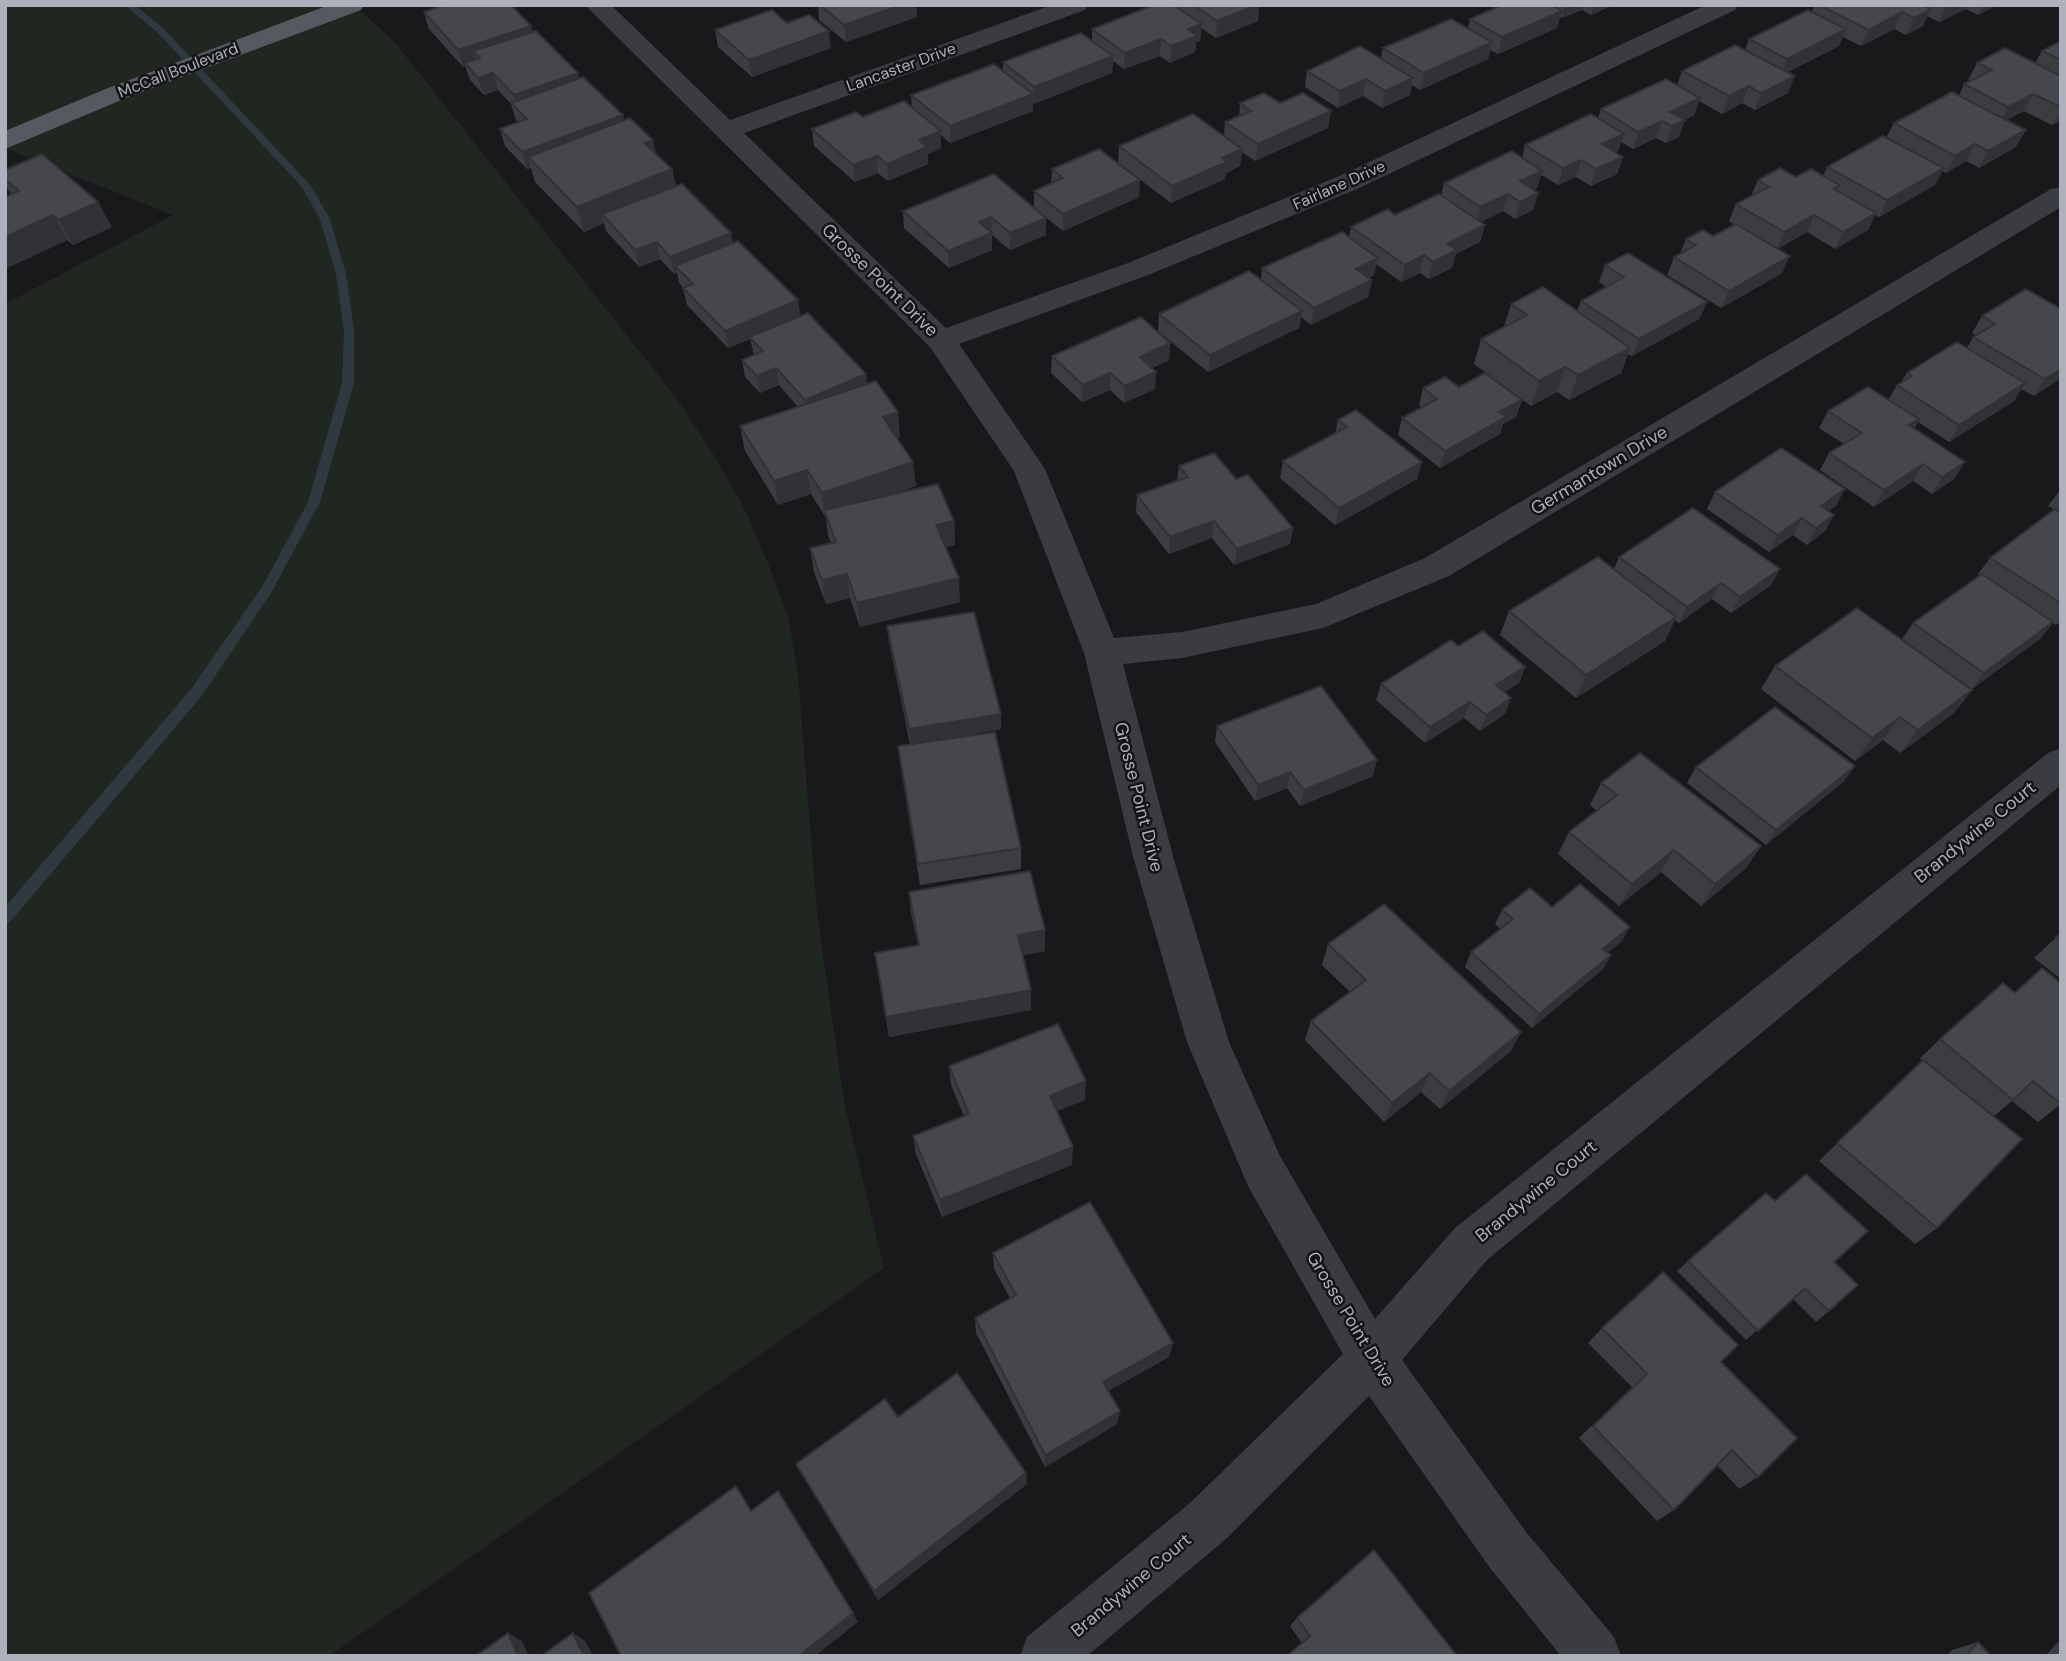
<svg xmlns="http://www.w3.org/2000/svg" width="2066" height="1661" viewBox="0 0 2066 1661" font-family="'DM Sans',sans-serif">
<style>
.green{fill:#1f2720}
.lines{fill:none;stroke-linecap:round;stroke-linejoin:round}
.stream{fill:#2f3940;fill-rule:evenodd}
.minor{fill:#3a3c41;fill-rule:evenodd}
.major{fill:#565960;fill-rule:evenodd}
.wall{fill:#3c3d41}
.shaded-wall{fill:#313235}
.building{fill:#46474c;stroke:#313235;stroke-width:2}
.labels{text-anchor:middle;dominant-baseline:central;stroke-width:5;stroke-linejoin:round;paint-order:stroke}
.far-street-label{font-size:16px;fill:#acb1bb;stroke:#141417}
.street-label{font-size:18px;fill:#acb1bb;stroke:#141417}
</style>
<rect width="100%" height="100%" fill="#19191c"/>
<polygon class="green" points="5,5 355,5 397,45 675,396 717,460 744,508 768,563 788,616 798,675 817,913 844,1102 884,1268 329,1656 5,1656 5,304 173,215 5,148"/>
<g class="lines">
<polygon class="stream" points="125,5 135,5 164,29 311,186 330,219 346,274 354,331 354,383 320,502 271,593 201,697 10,922 5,924 5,907 191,689 262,587 308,502 342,383 344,331 336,274 320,219 302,187 158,33"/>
<polygon class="minor" points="585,5 611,5 730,120 1052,5 1088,5 1085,10 744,133 946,328 1128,263 1337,177 1706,5 1738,5 1735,10 1357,189 1148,275 959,344 1045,469 1114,638 1182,632 1316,604 1425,558 2051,189 2061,187 2061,207 1449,576 1323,628 1182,658 1123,664 1174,860 1229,1042 1280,1156 1375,1319 1455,1228 2048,753 2061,748 2061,785 1487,1260 1402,1360 1526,1532 1614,1637 1621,1656 1561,1656 1490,1568 1369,1396 1226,1539 1087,1656 1020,1656 1027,1637 1190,1503 1343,1354 1248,1186 1187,1042 1134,860 1084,653 1014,471 930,347"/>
<polygon class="major" points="329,5 364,5 361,10 126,98 5,149 5,131 108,88"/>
</g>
<g class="wall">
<polygon points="818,5 916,5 917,17 846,42 819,20"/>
<polygon points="1178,5 1259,5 1258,21 1216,38 1201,28 1200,41 1196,42 1195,52 1170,63 1160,56 1124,69 1113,61 1112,73 1034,104 1033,102 1033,111 950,143 941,135 941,148 928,154 928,164 888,181 878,173 855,182 814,146 812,129 863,117 912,108 911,95 1003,71 1003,62 1092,40 1092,29 1177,8"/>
<polygon points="1502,5 1613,5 1591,15 1582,10 1562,18 1560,17 1557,28 1498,54 1490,50 1488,59 1420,90 1412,85 1410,95 1382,108 1363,96 1338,108 1305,87 1307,71 1381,59 1383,48 1468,28 1470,19"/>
<polygon points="1814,5 1997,5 1978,15 1966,9 1939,22 1927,16 1923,26 1906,35 1894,29 1861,46 1843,37 1839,46 1788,72 1788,93 1755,110 1742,103 1722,114 1699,101 1694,115 1684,120 1679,137 1666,143 1656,138 1633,149 1621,142 1618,151 1615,152 1623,157 1617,174 1591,186 1576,177 1558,185 1541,175 1537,188 1533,190 1538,193 1533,210 1515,219 1503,211 1481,222 1485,225 1480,242 1456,254 1452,268 1429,279 1420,273 1401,282 1376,264 1374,275 1369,278 1372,280 1368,297 1311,325 1301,317 1299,328 1208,372 1158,331 1159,314 1261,280 1262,268 1349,237 1351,227 1395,215 1441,195 1444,183 1522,158 1525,145 1598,118 1601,109 1677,85 1682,71 1745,50 1749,39 1812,12"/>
<polygon points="424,12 531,26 533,32 578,73 579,79 624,121 657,155 672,169 676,186 733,243 800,316 867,384 900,437 897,438 916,486 894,494 954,521 955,545 946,547 960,602 860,627 850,598 826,604 814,572 810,548 831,543 828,535 826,518 811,494 778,505 745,451 740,426 798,407 779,385 760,393 745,377 742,360 754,355 750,339 728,348 687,305 683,288 684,288 679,283 677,273 674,274 660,259 639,267 606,231 604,223 584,232 535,182 531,168 527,169 505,146 500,129 518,122 516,120 511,104 498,90 484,95 470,80 465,66 463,67 429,29"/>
<polygon points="787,23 831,48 752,77 718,47 715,30"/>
<polygon points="2061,41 2061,121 2052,125 2024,111 2007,120 2026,130 2016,147 1979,168 1966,161 1946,173 1942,171 1935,185 1879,217 1875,215 1868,230 1835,249 1807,232 1777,249 1782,273 1721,308 1667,275 1674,257 1680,254 1686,239 1713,236 1734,225 1729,221 1736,204 1751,196 1758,180 1823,176 1827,167 1886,138 1894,123 1959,96 1964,84 1971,81 1968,80 1977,63 2035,63 2042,51"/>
<polygon points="1240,103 1280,103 1331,111 1328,128 1255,161 1242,152 1240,166 1226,173 1225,179 1171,203 1118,163 1119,146 1224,136 1225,122 1239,116"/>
<polygon points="1052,169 1139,197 1063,231 1043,215 1046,218 1046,235 1010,250 992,235 992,250 949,268 904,228 903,211 1034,207 1034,191 1051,183"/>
<polygon points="5,170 112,227 73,245 11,194 5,185"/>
<polygon points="1605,265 1707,302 1699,319 1632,356 1628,354 1621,373 1569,400 1557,392 1531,406 1474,364 1481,339 1504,327 1511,304 1577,311 1581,301 1606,287 1599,282"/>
<polygon points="2061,309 2061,378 2034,396 2021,389 2014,401 1949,442 1918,422 1914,429 1954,479 1932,494 1913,481 1874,507 1820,470 1829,453 1844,444 1819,428 1828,411 1888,400 1897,385 1901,382 1907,373 1967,348 1973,337 1976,335 1972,333 1982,316"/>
<polygon points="1170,343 1169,360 1152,368 1155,389 1124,403 1110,390 1082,402 1051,373 1052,356"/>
<polygon points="1459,387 1522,400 1516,417 1503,424 1500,434 1440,468 1398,435 1402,418 1421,407 1419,405 1423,388"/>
<polygon points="1338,420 1422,462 1417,479 1335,525 1280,478 1283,461 1335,434"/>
<polygon points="1179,466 1236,479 1293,528 1290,544 1234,565 1212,538 1169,554 1136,512 1137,495 1177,481"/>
<polygon points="2061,489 2061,621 2056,625 2053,623 2041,638 1972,689 1902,639 1913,623 1980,576 1978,574 1990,558 2054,509 2048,506"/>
<polygon points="1715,492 1836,506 1828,511 1834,515 1825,531 1807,545 1793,535 1769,552 1707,509"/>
<polygon points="1619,557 1780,569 1771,585 1731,613 1712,599 1679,623 1675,620 1665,641 1576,698 1500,635 1509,611 1614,569"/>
<polygon points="887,626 1001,714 1001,729 946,739 1021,848 1021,869 920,885 901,769 898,746 910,744 889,642"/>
<polygon points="1458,646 1525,667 1519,683 1504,692 1511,698 1505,714 1480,731 1464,718 1425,743 1376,700 1381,684"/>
<polygon points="1775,666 1972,690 1954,713 1900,753 1883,740 1855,761 1761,689"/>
<polygon points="1217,726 1373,776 1300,806 1287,788 1255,801 1215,742"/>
<polygon points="1855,766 1844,781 1766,845 1687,783 1696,767"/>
<polygon points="1601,783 1761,846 1746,868 1701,906 1661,872 1619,906 1558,854 1569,832 1597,811 1590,805"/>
<polygon points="909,892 1045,930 1045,951 1023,955 1031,1010 889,1037 875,953 918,945 911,913"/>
<polygon points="1552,907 1622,941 1608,952 1611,955 1603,969 1532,1028 1465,967 1471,952 1501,929 1495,924 1502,910"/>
<polygon points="2061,933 2061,979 2034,958"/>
<polygon points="1328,944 1521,1032 1510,1052 1440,1109 1421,1092 1384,1122 1305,1040 1311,1021 1350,992 1322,965"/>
<polygon points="2003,983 2061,1104 2038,1122 2012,1101 1994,1116 1937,1228 1915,1244 1819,1161 1922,1060 1920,1058 1940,1039"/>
<polygon points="949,1066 1085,1100 1057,1111 1072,1165 942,1217 916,1154 913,1136 964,1116 951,1085"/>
<polygon points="993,1253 1169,1357 1108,1391 1117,1424 1045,1467 976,1333 975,1318 1010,1298 994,1269"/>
<polygon points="1688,1261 1834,1262 1829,1311 1816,1322 1793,1299 1746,1340 1677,1271"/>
<polygon points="1602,1328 1721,1362 1758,1477 1739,1489 1717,1465 1674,1510 1657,1521 1579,1438 1632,1387 1588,1343"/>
<polygon points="898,1417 1027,1484 878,1600 796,1464"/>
<polygon points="1297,1618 1457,1656 1302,1643 1290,1626"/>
<polygon points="2061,1639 2061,1656 2045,1656"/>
<polygon points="1978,1642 1991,1656 1947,1656 1952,1650"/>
</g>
<g class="shaded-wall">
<polygon points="901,5 916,5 917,17 846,42 844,25"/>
<polygon points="1244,5 1259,5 1258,21 1216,38 1217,21"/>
<polygon points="1565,5 1583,5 1582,10 1562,18"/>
<polygon points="1594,5 1613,5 1591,15"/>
<polygon points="1947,5 1967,5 1966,9 1939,22"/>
<polygon points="1983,5 1997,5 1978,15"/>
<polygon points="1931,9 1923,26 1906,35 1914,18"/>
<polygon points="1562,11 1557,28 1498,54 1502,37"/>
<polygon points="1902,12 1894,29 1861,46 1869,30"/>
<polygon points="1202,24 1200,41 1196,42 1195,52 1170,63 1171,46 1188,29"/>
<polygon points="531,26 536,43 480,58 473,51 476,62 465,63 465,66 463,67 458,50"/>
<polygon points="1846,29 1839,46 1780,76 1787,59"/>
<polygon points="829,31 831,48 752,77 749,60"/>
<polygon points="1161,39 1160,56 1124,69 1125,53"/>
<polygon points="1492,42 1488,59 1420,90 1424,73"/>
<polygon points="1113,56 1112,73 1034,104 1034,87"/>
<polygon points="493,73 498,90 484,95 478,78"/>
<polygon points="578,73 582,90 519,112 514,95"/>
<polygon points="1795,76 1788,93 1755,110 1761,93"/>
<polygon points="1413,78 1410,95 1382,108 1385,91"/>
<polygon points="1366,79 1363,96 1338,108 1340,91"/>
<polygon points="1749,86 1742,103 1722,114 1729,96"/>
<polygon points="1033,94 1033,111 950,143 950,126"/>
<polygon points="2033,94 2024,111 1999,124 2008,107"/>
<polygon points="1700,98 1694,115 1671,126 1670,112"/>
<polygon points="1331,111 1328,128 1255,161 1258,144"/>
<polygon points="2061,111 2061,121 2052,125"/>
<polygon points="623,115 627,132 528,157 531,168 527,169 522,152"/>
<polygon points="1685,120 1679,137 1666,143 1672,126"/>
<polygon points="1662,121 1656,138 1633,149 1638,132"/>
<polygon points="2026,130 2016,147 1979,168 1988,151"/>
<polygon points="941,131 941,148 928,154 928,164 888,181 887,164 919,140"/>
<polygon points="1624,134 1618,151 1596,161 1602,144"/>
<polygon points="653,140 659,165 644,143"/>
<polygon points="1975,144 1966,161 1946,173 1955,156"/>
<polygon points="1242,149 1240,166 1226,173 1225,179 1171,203 1172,186 1222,158"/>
<polygon points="877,156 878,173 855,182 853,165"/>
<polygon points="1623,157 1617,174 1591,186 1596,169"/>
<polygon points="1581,160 1576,177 1558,185 1563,168"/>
<polygon points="1944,168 1935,185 1879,217 1887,200"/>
<polygon points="672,169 677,194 602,214 604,223 584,232 577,207"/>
<polygon points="1542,171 1537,188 1515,198 1520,181"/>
<polygon points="1140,180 1139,197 1063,231 1063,214"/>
<polygon points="1538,193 1533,210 1515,219 1520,202"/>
<polygon points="1508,194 1503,211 1476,224 1480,207"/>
<polygon points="98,202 112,227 73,245 59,220"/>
<polygon points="1876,213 1868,230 1835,249 1843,232"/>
<polygon points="53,215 68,240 5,269 5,237"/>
<polygon points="1814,215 1807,232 1776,250 1784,232"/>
<polygon points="991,217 992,250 949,268 948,251 979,222"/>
<polygon points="1046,218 1046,235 1010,250 1010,233"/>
<polygon points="1485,225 1480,242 1456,254 1452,268 1429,279 1433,262 1447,244"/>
<polygon points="731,233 734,250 675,266 677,273 674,274 670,257"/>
<polygon points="657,242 660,259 639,267 635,250"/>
<polygon points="1424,255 1420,273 1401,282 1405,265"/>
<polygon points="1790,256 1782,273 1721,308 1729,291"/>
<polygon points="1378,258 1374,275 1353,286 1356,269"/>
<polygon points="1372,280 1368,297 1311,325 1314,308"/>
<polygon points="798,300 801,318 749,337 750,339 728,348 725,331"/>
<polygon points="1707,302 1699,319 1632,356 1639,339"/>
<polygon points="1302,311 1299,328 1208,372 1210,355"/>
<polygon points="1170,343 1169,360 1138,374 1140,357"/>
<polygon points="1630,348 1621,373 1569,400 1578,375"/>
<polygon points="1565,367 1557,392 1531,406 1539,381"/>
<polygon points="776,368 779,385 760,393 757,376"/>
<polygon points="2061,369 2061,378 2034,396 2045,379"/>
<polygon points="1156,372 1155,389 1124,403 1125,386"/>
<polygon points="1110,373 1110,390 1082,402 1083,385"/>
<polygon points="866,374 868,392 808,417 805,400"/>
<polygon points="2025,383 2014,401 1949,442 1959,425"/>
<polygon points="1522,400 1516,417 1503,424 1500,434 1440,468 1445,451 1499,412"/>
<polygon points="898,412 900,437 885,442 883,417"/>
<polygon points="1919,419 1909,436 1909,425"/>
<polygon points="913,462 916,486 827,517 824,510 825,518 822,493"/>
<polygon points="1422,462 1417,479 1335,525 1339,508"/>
<polygon points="1965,462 1954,479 1932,494 1942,477"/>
<polygon points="1923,464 1913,481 1874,507 1884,490"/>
<polygon points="807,470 811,494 778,505 774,481"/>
<polygon points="1845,489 1836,506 1812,523 1821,506"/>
<polygon points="1834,515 1825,531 1807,545 1816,528"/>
<polygon points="1802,518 1793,535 1769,552 1778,535"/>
<polygon points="954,521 955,545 938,549 936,525"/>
<polygon points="1214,521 1212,538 1169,554 1170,537"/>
<polygon points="1293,528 1290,544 1234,565 1237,549"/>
<polygon points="1780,569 1771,585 1731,613 1740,597"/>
<polygon points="847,574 850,598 826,604 822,580"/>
<polygon points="959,578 960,602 860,627 857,603"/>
<polygon points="1721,583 1712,599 1679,623 1687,607"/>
<polygon points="1676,617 1665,641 1576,698 1586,675"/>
<polygon points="2053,622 2041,638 1972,689 1984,673"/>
<polygon points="1525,667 1519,683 1490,702 1496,685"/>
<polygon points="1972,690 1954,713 1900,753 1918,730"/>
<polygon points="1511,698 1505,714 1480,731 1486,715"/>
<polygon points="1470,702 1464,718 1425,743 1430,727"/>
<polygon points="1001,714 1001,729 911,745 909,729"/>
<polygon points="1900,717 1883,740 1855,761 1872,738"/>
<polygon points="1377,760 1373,776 1300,806 1304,790"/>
<polygon points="1855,766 1844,781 1766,845 1776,830"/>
<polygon points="1290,772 1287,788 1255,801 1258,785"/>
<polygon points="1761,846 1746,868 1701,906 1715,884"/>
<polygon points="1674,850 1661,872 1619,906 1632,884"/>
<polygon points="1630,927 1622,941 1595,963 1603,949"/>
<polygon points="1045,930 1045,951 1019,956 1018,935"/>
<polygon points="1611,955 1603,969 1532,1028 1539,1014"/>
<polygon points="1031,990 1031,1010 889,1037 886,1017"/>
<polygon points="1521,1032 1510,1052 1440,1109 1449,1091"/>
<polygon points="1430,1073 1421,1092 1384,1122 1392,1103"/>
<polygon points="1086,1081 1085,1100 1049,1114 1050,1096"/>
<polygon points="1073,1147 1072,1165 942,1217 940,1200"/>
<polygon points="1173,1343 1169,1357 1101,1395 1103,1382"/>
<polygon points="1120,1411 1117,1424 1045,1467 1045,1455"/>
<polygon points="1026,1473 1027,1484 878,1600 874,1591"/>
<polygon points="853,1613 858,1622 815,1656 799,1656"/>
<polygon points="508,1633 522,1641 529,1656 518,1656"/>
<polygon points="573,1633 585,1641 593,1656 584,1656"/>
</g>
<g class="building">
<polygon points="445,5 511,5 531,26 458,50 424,12"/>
<polygon points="820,5 901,5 844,25"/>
<polygon points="1154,5 1173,5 1202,24 1188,29 1197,36 1171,46 1161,39 1125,53 1092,29"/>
<polygon points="1193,5 1257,5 1217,21"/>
<polygon points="1502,5 1552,5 1562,11 1502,37 1470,19"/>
<polygon points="1819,5 1923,5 1931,9 1914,18 1902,12 1869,30"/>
<polygon points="772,10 787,23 809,15 829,31 749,60 715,30"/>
<polygon points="1808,10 1846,29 1787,59 1749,39"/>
<polygon points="1451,19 1492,42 1424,73 1383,48"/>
<polygon points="536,31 578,73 514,95 493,73 478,78 465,63 480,58 473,51"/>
<polygon points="1081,33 1113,56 1034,87 1003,62"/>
<polygon points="2061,41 2061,60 2042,51"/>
<polygon points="1735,45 1795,76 1761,93 1749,86 1729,96 1682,71"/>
<polygon points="1360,46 1413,78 1385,91 1366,79 1340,91 1307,71"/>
<polygon points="2005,48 2061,76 2061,107 2033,94 2008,107 1964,84 1992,70 1977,63"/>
<polygon points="994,64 1033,94 950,126 911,95"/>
<polygon points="583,77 623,115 522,152 500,129 527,119 511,103"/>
<polygon points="1666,79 1700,98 1670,112 1685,120 1672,126 1662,121 1638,132 1601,109"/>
<polygon points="1952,92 2026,130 1988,151 1975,144 1955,156 1894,123"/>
<polygon points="1264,93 1280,103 1303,93 1331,111 1258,144 1225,122 1251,111 1240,103"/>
<polygon points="904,101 941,131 919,140 927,147 887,164 877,156 853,165 812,129 856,112 863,117"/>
<polygon points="1193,114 1242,149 1222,158 1227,162 1172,186 1119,146"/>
<polygon points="1591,114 1624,134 1602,144 1623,157 1596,169 1581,160 1563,168 1525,145"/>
<polygon points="630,118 653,140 644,143 672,169 577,207 528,157"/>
<polygon points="1883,136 1944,168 1887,200 1827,167"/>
<polygon points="1099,149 1140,180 1063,214 1034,191 1063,178 1052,169"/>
<polygon points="1512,151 1542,171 1520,181 1538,193 1520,202 1508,194 1480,207 1444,183"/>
<polygon points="42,154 98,202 59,220 53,215 5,237 5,197 19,191 5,179 5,170"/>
<polygon points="1780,168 1796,177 1811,169 1840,185 1834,189 1876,213 1843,232 1814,215 1784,232 1736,204 1769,187 1758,180"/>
<polygon points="994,174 1046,218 1010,233 991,217 979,222 992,233 948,251 903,211"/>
<polygon points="682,184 731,233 670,257 657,242 635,250 602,214"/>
<polygon points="1439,194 1485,225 1447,244 1457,250 1433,262 1424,255 1405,265 1351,227 1388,209 1395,215"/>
<polygon points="1736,224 1790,256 1729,291 1674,257 1696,245 1686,239 1703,230 1713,236"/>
<polygon points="1342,232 1378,258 1356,269 1372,280 1314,308 1262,268"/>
<polygon points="738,241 798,300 725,331 683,288 693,284 675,266"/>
<polygon points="1628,253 1707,302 1639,339 1581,301 1624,277 1605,265"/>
<polygon points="1249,271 1302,311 1210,355 1159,314"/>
<polygon points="1543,287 1630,348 1578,375 1565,367 1539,381 1481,339 1527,315 1511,304"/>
<polygon points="2026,289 2061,309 2061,369 2045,379 1973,337 1995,324 1982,316"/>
<polygon points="808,313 866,374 805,400 776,368 757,376 742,360 763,351 749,337"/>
<polygon points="1141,317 1170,343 1140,357 1156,372 1125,386 1110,373 1083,385 1052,356"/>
<polygon points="1957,342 2025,383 1959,425 1897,385 1912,376 1907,373"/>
<polygon points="1485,373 1522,400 1499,412 1506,417 1445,451 1402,418 1437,399 1423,388 1445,377 1459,387"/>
<polygon points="876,381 898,412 883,417 913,462 822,493 807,470 774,481 740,426"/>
<polygon points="1868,387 1919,419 1909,425 1965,462 1942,477 1923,464 1884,490 1829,453 1862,433 1828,411"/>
<polygon points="1356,410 1422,462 1339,508 1283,461 1347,427 1338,420"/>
<polygon points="1781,448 1845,489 1821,506 1834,515 1816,528 1802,518 1778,535 1715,492"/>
<polygon points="1214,453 1236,479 1248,475 1293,528 1237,549 1214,521 1170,537 1137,495 1188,477 1179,466"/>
<polygon points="938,484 954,521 936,525 959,578 857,603 847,574 822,580 810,548 836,542 824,510"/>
<polygon points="1693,508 1780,569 1740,597 1721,583 1687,607 1619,557"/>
<polygon points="2055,509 2061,512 2061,603 1990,558"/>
<polygon points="1598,557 1676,617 1586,675 1509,611"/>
<polygon points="1982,574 2053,622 1984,673 1913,623"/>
<polygon points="1857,608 1972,690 1918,730 1900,717 1872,738 1775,666"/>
<polygon points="974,612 1001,714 909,729 887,626"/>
<polygon points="1483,631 1525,667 1496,685 1511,698 1486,715 1470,702 1430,727 1381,684 1451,640 1458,646"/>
<polygon points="1321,686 1377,760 1304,790 1290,772 1258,785 1217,726"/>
<polygon points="1775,707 1855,766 1776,830 1696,767"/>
<polygon points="995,732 1021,848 918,864 898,746"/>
<polygon points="1640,753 1761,846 1715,884 1674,850 1632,884 1569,832 1617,795 1601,783"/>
<polygon points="1030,871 1045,930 1018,935 1031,990 886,1017 875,953 919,945 909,892"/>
<polygon points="1580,884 1630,927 1603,949 1611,955 1539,1014 1471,952 1513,919 1502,910 1530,888 1552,907"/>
<polygon points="1384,904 1521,1032 1449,1091 1430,1073 1392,1103 1311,1021 1366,980 1328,944"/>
<polygon points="2061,933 2061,941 2056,937"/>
<polygon points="2042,968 2061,983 2061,1104 2033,1081 2013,1100 1940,1039 2003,983 2015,993"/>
<polygon points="1058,1024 1086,1081 1050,1096 1073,1147 940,1200 913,1136 969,1114 949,1066"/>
<polygon points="1923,1060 2022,1139 1937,1228 1837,1143"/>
<polygon points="1806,1174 1868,1231 1834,1262 1858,1285 1829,1311 1805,1288 1758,1331 1688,1261 1766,1193 1775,1201"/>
<polygon points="1090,1202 1173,1343 1103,1382 1120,1411 1045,1455 975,1318 1016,1295 993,1253"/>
<polygon points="1663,1272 1738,1345 1721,1362 1797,1438 1758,1477 1732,1450 1674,1510 1593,1426 1647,1374 1602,1328"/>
<polygon points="957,1373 1026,1473 874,1591 796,1464 885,1399 898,1417"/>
<polygon points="736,1486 751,1511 778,1491 853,1613 799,1656 621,1656 589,1593"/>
<polygon points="1374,1550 1457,1656 1287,1656 1310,1636 1297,1618"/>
<polygon points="508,1633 518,1656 476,1656"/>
<polygon points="573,1633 584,1656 541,1656"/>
<polygon points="1978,1642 1991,1656 1966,1656"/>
</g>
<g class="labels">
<g class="far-street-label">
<text transform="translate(901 67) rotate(-20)">Lancaster Drive</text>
<text transform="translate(178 70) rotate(-21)">McCall Boulevard</text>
<text transform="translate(1339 185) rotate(-24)">Fairlane Drive</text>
</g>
<g class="street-label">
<text transform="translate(880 280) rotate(44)">Grosse Point Drive</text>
<text transform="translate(1599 470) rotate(-31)">Germantown Drive</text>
<text transform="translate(1139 797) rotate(76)">Grosse Point Drive</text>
<text transform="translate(1975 832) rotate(-39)">Brandywine Court</text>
<text transform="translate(1536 1191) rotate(-39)">Brandywine Court</text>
<text transform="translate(1351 1319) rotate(59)">Grosse Point Drive</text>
<text transform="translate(1131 1585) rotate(-40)">Brandywine Court</text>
</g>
</g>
<rect width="2066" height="1661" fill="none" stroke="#acb1bb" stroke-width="14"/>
</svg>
